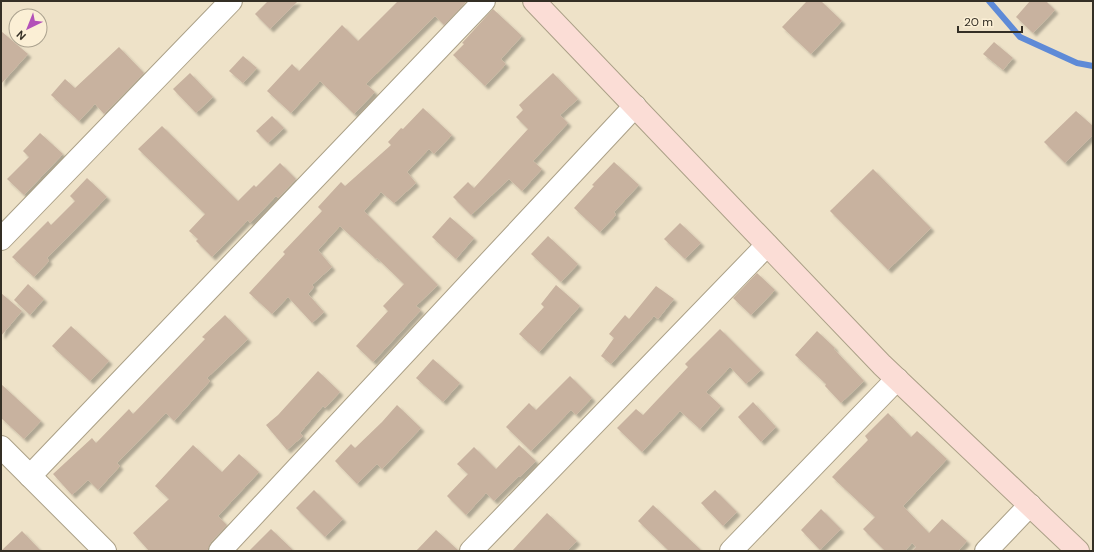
<svg xmlns="http://www.w3.org/2000/svg" width="1094" height="552" viewBox="0 0 1094 552" font-family="'DM Sans',sans-serif">
<style>
.lines{fill:none;stroke-linecap:round;stroke-linejoin:round}
.stream{stroke:#5e8ad7;stroke-width:6}
.building{fill:#c8b29f;filter:url(#shadow)}
.street-casing{stroke:#aba087;stroke-width:24}
.secondary-casing{stroke:#aba087;stroke-width:24}
.street{stroke:#fff;stroke-width:22}
.secondary{stroke:#fbddd6;stroke-width:22}
</style>
<defs>
<filter id="shadow"><feDropShadow dx="3.5" dy="3.5" stdDeviation="1" flood-color="#0004"/></filter>
</defs>
<rect width="100%" height="100%" fill="#eee2c8"/>
<g class="lines">
<polyline class="stream" points="989,1 1020,37 1077,63 1093,66"/>
</g>
<g class="building">
<polygon points="268,1 298,1 270,29 255,14"/>
<polygon points="398,1 467,1 444,25 435,16 366,84 375,92 354,114 320,81 291,113 267,91 292,64 299,71 342,25 358,41"/>
<polygon points="807,1 821,1 842,21 811,54 782,27"/>
<polygon points="1030,1 1046,1 1055,10 1033,33 1016,17"/>
<polygon points="493,9 522,36 501,59 506,64 485,86 453,55 464,44 462,43"/>
<polygon points="1,31 28,54 1,84"/>
<polygon points="994,42 1013,58 1003,70 983,54"/>
<polygon points="119,47 144,73 104,114 95,104 79,121 51,95 65,79 75,88"/>
<polygon points="243,56 257,68 243,83 229,71"/>
<polygon points="190,73 213,97 196,113 173,89"/>
<polygon points="553,73 578,99 560,115 568,123 533,161 542,169 522,191 509,179 471,215 453,197 468,182 474,188 528,129 516,117 523,110 519,105"/>
<polygon points="423,108 452,135 434,154 429,149 407,172 416,183 394,203 381,192 364,211 438,285 416,306 421,310 373,362 356,346 388,311 383,306 404,284 377,258 376,259 340,226 318,250 332,267 312,285 314,287 308,294 324,312 312,323 288,297 272,314 249,293 285,254 283,252 322,211 318,207 341,182 345,186 391,145 388,142 401,128 403,129"/>
<polygon points="1076,111 1093,126 1093,135 1065,163 1044,142"/>
<polygon points="272,116 284,128 268,143 256,131"/>
<polygon points="162,126 238,201 254,185 256,187 280,163 296,179 278,198 276,196 250,223 248,220 212,257 196,241 198,239 189,231 205,214 138,149"/>
<polygon points="40,133 63,154 24,195 7,179 29,157 23,151"/>
<polygon points="614,162 639,185 614,212 616,215 600,232 574,208 594,186 592,185"/>
<polygon points="873,169 931,228 888,270 830,211"/>
<polygon points="87,178 107,197 47,258 49,261 34,277 12,257 48,221 51,225 75,201 70,196"/>
<polygon points="450,217 474,238 456,259 432,237"/>
<polygon points="680,223 701,243 685,259 664,239"/>
<polygon points="548,236 578,264 561,282 531,254"/>
<polygon points="757,273 775,290 751,315 733,298"/>
<polygon points="28,284 44,299 30,315 14,300"/>
<polygon points="556,285 580,306 539,352 519,334 544,307 541,304"/>
<polygon points="656,286 674,299 658,319 654,316 611,364 601,356 614,338 609,334 625,315 629,319"/>
<polygon points="1,293 22,311 1,336"/>
<polygon points="225,315 248,339 207,378 210,381 174,421 166,413 117,463 120,466 98,490 88,480 72,495 53,474 92,438 96,443 129,409 133,414 205,339 202,337"/>
<polygon points="71,326 109,361 90,381 52,346"/>
<polygon points="720,329 761,370 746,384 730,367 706,392 721,406 700,429 680,411 642,452 617,428 636,409 643,415 688,367 685,364"/>
<polygon points="817,331 835,348 834,349 864,381 841,403 825,386 826,384 795,355"/>
<polygon points="433,359 460,383 443,402 416,378"/>
<polygon points="318,371 340,392 325,408 323,406 300,433 303,436 287,450 266,425 278,415"/>
<polygon points="570,376 592,398 576,415 571,410 531,451 506,427 529,403 536,410"/>
<polygon points="1,384 41,421 24,439 1,418"/>
<polygon points="753,402 776,427 761,442 738,417"/>
<polygon points="397,405 421,428 382,469 377,464 357,484 335,461 351,444 355,448 382,422"/>
<polygon points="888,413 911,437 917,431 947,459 903,506 929,533 942,519 967,541 958,551 912,551 916,547 912,543 905,551 885,551 863,529 875,517 832,477 868,440 865,436"/>
<polygon points="193,445 222,472 239,454 259,472 218,516 227,525 211,542 207,551 149,551 133,533 169,499 155,486"/>
<polygon points="519,445 536,461 520,477 519,476 494,501 486,493 466,515 447,496 468,474 457,464 474,447 496,469"/>
<polygon points="314,490 343,519 325,537 296,508"/>
<polygon points="715,490 737,512 723,526 701,503"/>
<polygon points="653,505 702,551 669,551 638,521"/>
<polygon points="821,509 841,529 820,550 801,530"/>
<polygon points="547,513 577,541 567,551 512,551"/>
<polygon points="271,529 294,551 249,551"/>
<polygon points="436,530 459,551 416,551"/>
<polygon points="22,531 41,551 1,551"/>
</g>
<g class="lines">
<g class="street-casing">
<g id="street">
<polyline points="1,239 231,1"/>
<polyline points="1,447 105,551"/>
<polyline points="30,476 484,1"/>
<polyline points="220,551 635,106"/>
<polyline points="471,551 767,245"/>
<polyline points="731,551 897,379"/>
<polyline points="986,551 1030,505"/>
</g>
</g>
<g class="secondary-casing">
<polyline id="secondary" points="534,1 882,365 1078,551"/>
</g>
<use href="#street" class="street"/>
<use href="#secondary" class="secondary"/>
</g>
<rect width="1094" height="552" fill="none" stroke="#342f25" stroke-width="4"/>
<g transform="translate(28 28) rotate(223)"><circle r="19" fill="#fbefd5" stroke="#aba28f"/>
<path d="M0-3L7 15L0 10L-7 15Z" fill="#b351b9"/>
<text y="-6" font-size="11" font-weight="bold" text-anchor="middle" fill="#342f25">N</text>
</g>
<path d="M958 26v6h64v-6" fill="none" stroke="#342f25" stroke-width="2"/>
<text x="964" y="26" font-size="12" fill="#342f25" stroke="#fbefd5" stroke-width="3" paint-order="stroke">20 m</text>
</svg>
